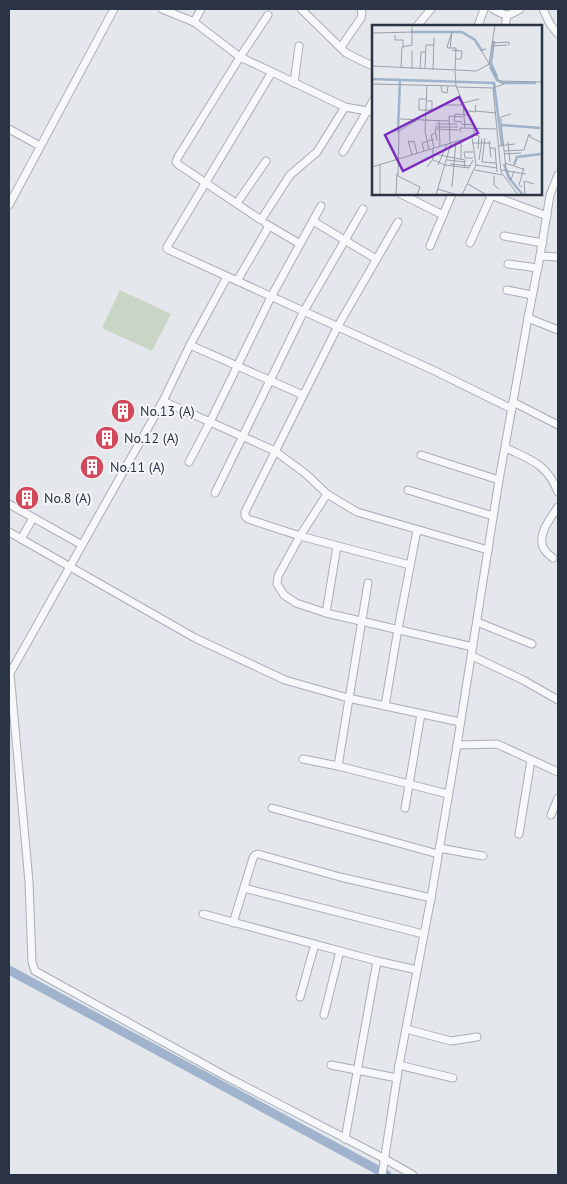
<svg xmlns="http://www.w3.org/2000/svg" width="567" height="1184" viewBox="0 0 567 1184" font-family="'PT Sans',sans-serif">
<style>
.pitch{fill:#c9d6c5}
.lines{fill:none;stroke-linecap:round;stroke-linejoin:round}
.canal{stroke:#9fb4cc;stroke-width:9}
.minor-casing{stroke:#a9aeb7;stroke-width:9}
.minor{stroke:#f7f8fa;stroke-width:7}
.labels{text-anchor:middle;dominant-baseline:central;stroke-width:4;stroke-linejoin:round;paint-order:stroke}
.poi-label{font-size:14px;fill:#2b3445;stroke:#f4f6f9;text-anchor:start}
.inset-river{fill:none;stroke:#9fb4cc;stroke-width:2.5}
.inset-road{fill:none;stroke:#9a9fa9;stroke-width:1}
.view{fill:#7b2cbf;fill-opacity:0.15;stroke:#7b2cbf;stroke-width:2.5}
.inset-edge{fill:none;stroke:#2b3445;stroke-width:2.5}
</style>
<rect width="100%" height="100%" fill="#e4e7ec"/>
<polygon class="pitch" points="120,290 171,314 152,351 102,328"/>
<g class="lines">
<polyline class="canal" points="9,970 387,1175"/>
<g class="minor-casing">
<g id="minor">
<polyline points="162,9 194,22 240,57 272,72 345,107 373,112"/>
<polyline points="301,9 346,53 362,61 373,66"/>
<path d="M493,9C505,16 508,17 520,9"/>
<polyline points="543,9 550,24 558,34"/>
<polyline points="268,15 240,57 178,157 176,162 179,165 261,220 290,175 317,152 345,107"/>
<polyline points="194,22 201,9"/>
<polyline points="417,26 431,9"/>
<polyline points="478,26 484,9"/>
<polyline points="505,26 507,15"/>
<polyline points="341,47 361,18 362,13 361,9"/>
<polyline points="272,72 167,247 167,249 435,371 512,409"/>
<polyline points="294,83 299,46"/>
<polyline points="9,129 40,146"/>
<polyline points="343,152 373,101"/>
<polyline points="401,194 443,215"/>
<polyline points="488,194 547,216"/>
<polyline points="237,203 266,161"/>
<polyline points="9,205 114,9"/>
<polyline points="313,221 376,259"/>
<polyline points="398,222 338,326 245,512 245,516 248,519 300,536 410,565"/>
<polyline points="266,224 300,244"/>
<polyline points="504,236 543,243"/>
<polyline points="470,243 492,194"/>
<polyline points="430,246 452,194"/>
<polyline points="540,256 558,257"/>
<polyline points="508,264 538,268"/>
<polyline points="237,281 269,226"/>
<polyline points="507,290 532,295"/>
<polyline points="528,318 558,330"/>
<polyline points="190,345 303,395"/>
<polyline points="163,401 275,451 306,474 327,494 357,512 488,550"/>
<polyline points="513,402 558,425"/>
<path d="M506,448C531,460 547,464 558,492"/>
<polyline points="421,455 499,480"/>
<polyline points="189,462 210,422 271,297 321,206"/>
<polyline points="408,490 493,516"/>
<polyline points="215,493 304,311 363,209"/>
<polyline points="327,494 300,536 278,576 277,584 284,595 296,603 326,613 473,647"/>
<polyline points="9,504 82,545"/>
<polyline points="9,532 195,638 285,680 348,698 460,722"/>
<polyline points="21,539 33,518"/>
<path d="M553,558C550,555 546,553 544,549C536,535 551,518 558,507"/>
<polyline points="368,583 338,766 448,794"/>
<polyline points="326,613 337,546"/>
<polyline points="477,622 532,644"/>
<polyline points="472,656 523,680 558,700"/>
<polyline points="10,673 29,882 32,962 35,971 229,1078 385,1159 413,1175"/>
<polyline points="9,675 163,401 190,345 227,277"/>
<polyline points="385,706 398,629 417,530"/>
<polyline points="457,745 497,744 558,772"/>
<polyline points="303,759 338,766"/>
<polyline points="272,808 438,854"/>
<polyline points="405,808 421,714"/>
<polyline points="551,815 558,798"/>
<polyline points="519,834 531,760"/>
<polyline points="439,848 483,856"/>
<polyline points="244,888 423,934"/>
<polyline points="203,914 377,961 417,970"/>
<polyline points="233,923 253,858 255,855 258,854 340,877 431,898"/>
<polyline points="300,997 315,944"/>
<polyline points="324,1015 340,951"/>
<polyline points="406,1029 451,1041 477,1037"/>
<polyline points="331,1065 397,1078"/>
<polyline points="399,1065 453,1078"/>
<polyline points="345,1139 377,961"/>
<polyline points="382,1175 399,1065 431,898 457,745 499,480 528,318 540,256 550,195 558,175"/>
</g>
</g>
<use href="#minor" class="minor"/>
</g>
<defs>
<g id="building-disc" transform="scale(1.25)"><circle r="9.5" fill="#d1495b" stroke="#f4f6f9"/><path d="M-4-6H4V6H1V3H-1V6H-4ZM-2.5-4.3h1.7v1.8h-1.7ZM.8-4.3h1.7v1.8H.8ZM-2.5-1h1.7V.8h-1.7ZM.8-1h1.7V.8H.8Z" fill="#fff"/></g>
</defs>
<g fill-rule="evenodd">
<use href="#building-disc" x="123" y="411"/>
<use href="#building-disc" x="107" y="438"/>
<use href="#building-disc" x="92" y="467"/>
<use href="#building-disc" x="27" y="498"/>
</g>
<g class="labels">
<g class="poi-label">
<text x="140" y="411">No.13 (A)</text>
<text x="124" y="438">No.12 (A)</text>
<text x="110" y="467">No.11 (A)</text>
<text x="44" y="498">No.8 (A)</text>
</g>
</g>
<g transform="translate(372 25)">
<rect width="170" height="170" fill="#e4e7ec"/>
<path class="inset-river" d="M39,7H90L103,15L110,26M122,16L119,38L125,52M118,42L125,55L131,58H164M0,54L122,58L130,121M130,100L168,103M26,107L28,54M132,139L137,153L151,170M142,140L145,132L169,129"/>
<path class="inset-road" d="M0,8L41,7M23,10V15H31V22M120,18L137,17V20M120,21L135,20M78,23L80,7L75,22L76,23H84L83,45M114,24L109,25L127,56L170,57M80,25L90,26L89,34H83M0,41L105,46L117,39L123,0M29,43L30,22L40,20V0M53,43L54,20H62M40,44V26M48,44L49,27H53M61,45L62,13M83,46L84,61L91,78M0,59L84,61M55,60L53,106L57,125M69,61L70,67L75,68L76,61M84,62L121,63L132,59M121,63L129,147L146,170M55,74H47V85H60V76H55M64,84L70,80H92M92,85L103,87L104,80M103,86L124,88M139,89L129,92V97L134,144L139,155L142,146M28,94L77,96M67,96L68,121M90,97L82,96L83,89L95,90M64,99H85M63,102H86M93,103L91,78L107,74M88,107V103L124,104M158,109V112L170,118V128M103,110L107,111L106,124M113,113L110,137L124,138M36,115L40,130M89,115V134M65,116L63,104L86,105M117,116L119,132M37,117L42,116L45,128M136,117L138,137M78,118L77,91L91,92M100,118H119M126,121L143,119M62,123L59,110L63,108M118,123H123L125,147M52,126L50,118L62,114M132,126L152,125L157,109M101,127H92L93,133H101M132,129L149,128M67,130L93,135L92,143M61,135L73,140L97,143L101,135M75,135L93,137M107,135L110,114M133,138L151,144M78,139L98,141M66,140L75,119M104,140L125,143M0,142L102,111V100L89,99M55,142L61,134V123M103,145L130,150M129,145L154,149M122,151V160L127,164M96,159L113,169M80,162L84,116M150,162L147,160L152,143M66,164L85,170M8,170V140M24,170L25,148M45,170L48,162L26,151L27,106L45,95M64,170L79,118M90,170L104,140L100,112M153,170L152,156L162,159"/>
<path class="view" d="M87,72L106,108L31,146L13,110Z"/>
<rect width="170" height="170" class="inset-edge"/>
</g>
<rect width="567" height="1184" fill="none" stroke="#2b3445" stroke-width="20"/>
</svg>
